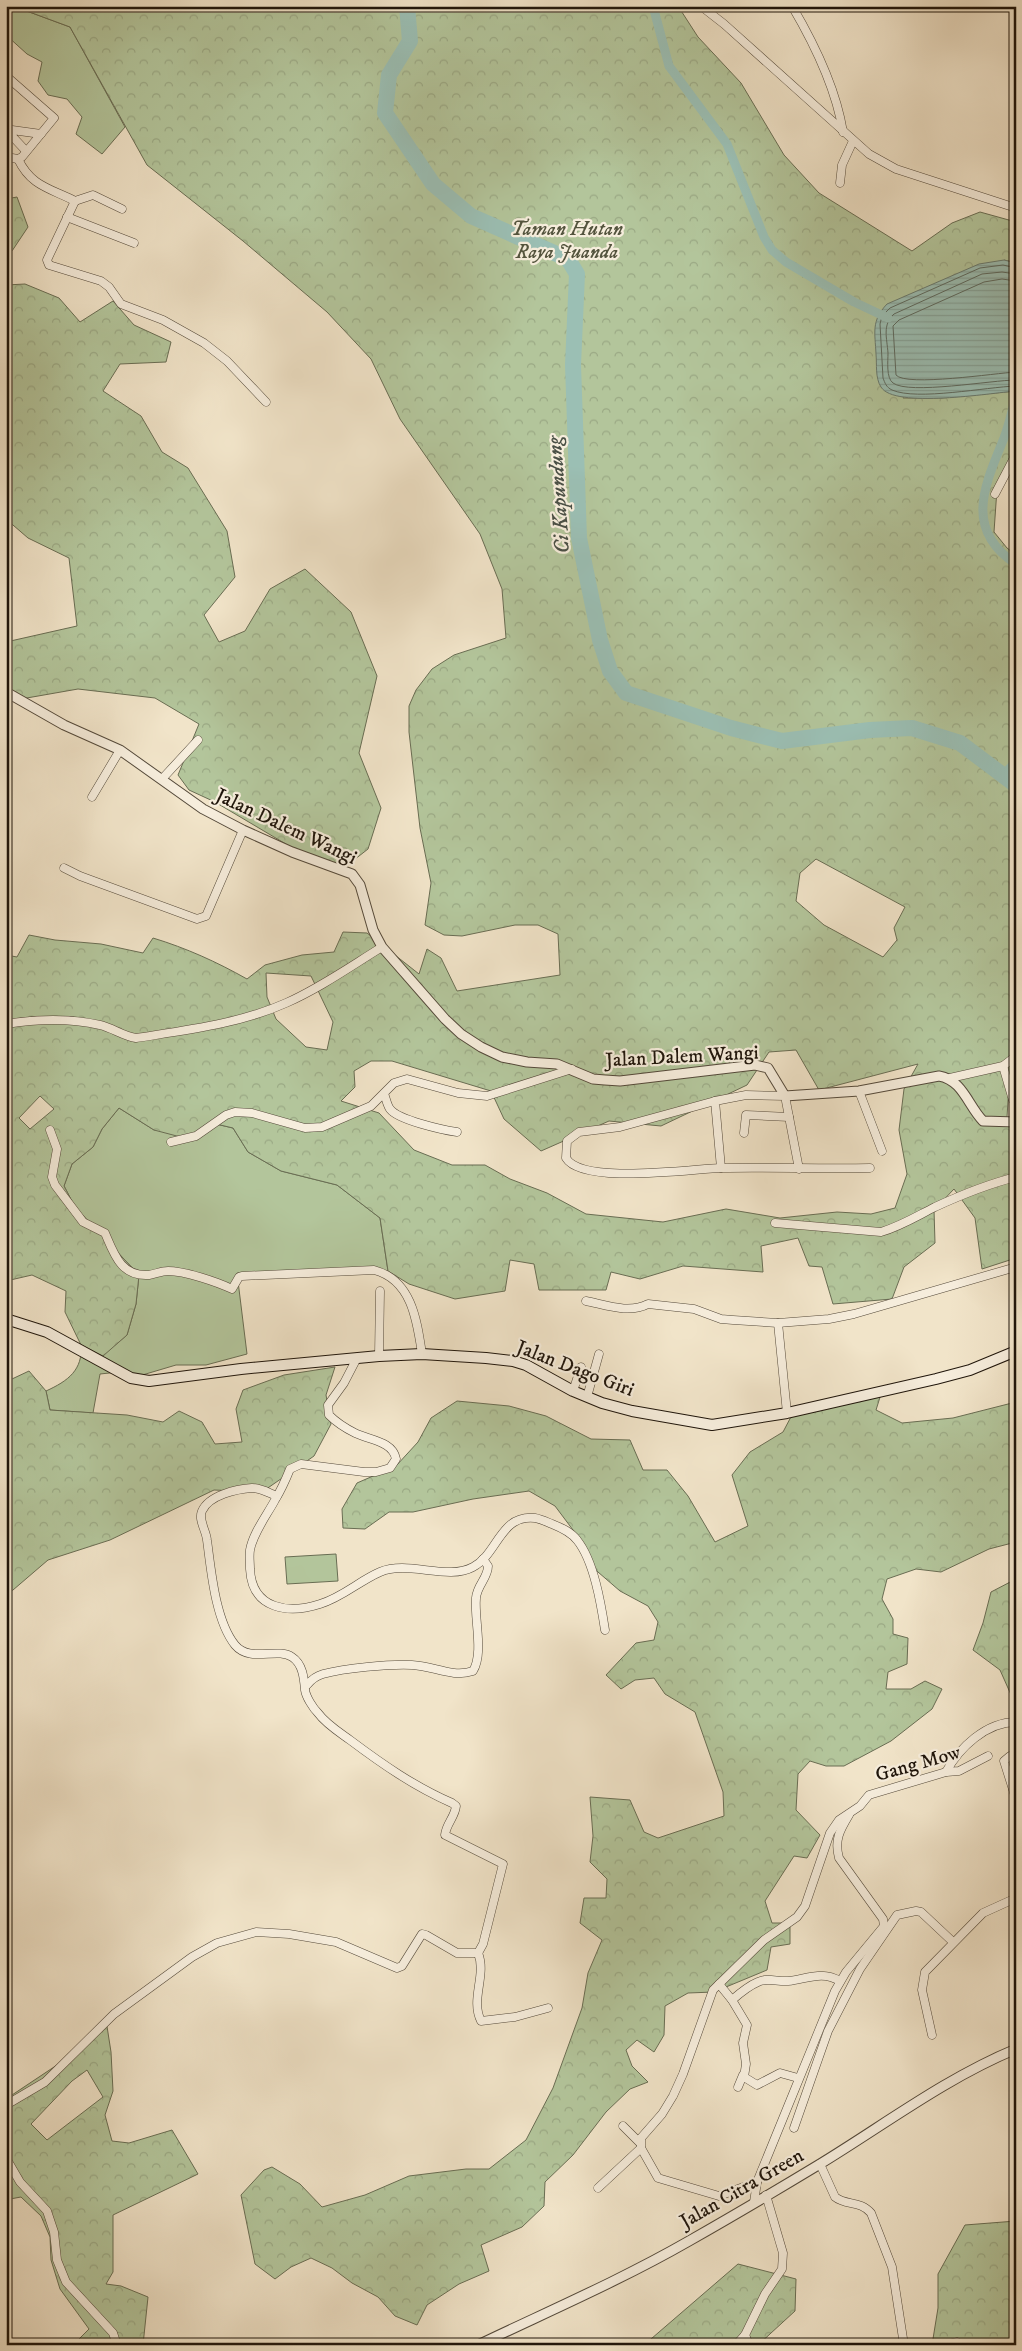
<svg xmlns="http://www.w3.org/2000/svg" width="1022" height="2351" viewBox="0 0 1022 2351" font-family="'IM FELL DW Pica',serif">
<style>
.green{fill:#b3c59b;stroke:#696d53}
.forest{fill:url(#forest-crowns);stroke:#696d53;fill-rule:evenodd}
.water{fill:url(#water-rules);stroke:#697b70}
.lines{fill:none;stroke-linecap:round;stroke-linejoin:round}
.shore{stroke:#5d6a60;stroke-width:1}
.canal{stroke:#9bbfb4;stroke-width:9}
.river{stroke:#9bbfb4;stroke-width:16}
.minor-casing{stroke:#54493a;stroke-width:9}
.tertiary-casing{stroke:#54493a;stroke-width:11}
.secondary-casing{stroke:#1f150b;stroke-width:12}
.minor{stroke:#f6eddc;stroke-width:8}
.tertiary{stroke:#f6eddc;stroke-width:9}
.secondary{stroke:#f6eddc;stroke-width:10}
.labels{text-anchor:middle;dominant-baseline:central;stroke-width:4.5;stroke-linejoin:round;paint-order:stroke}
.park-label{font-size:20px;font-style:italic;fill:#53533d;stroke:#f6eddc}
.street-label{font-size:20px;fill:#1f150b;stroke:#f6eddc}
.water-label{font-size:21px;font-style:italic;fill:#4a5046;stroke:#f6eddc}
</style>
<defs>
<pattern id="forest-crowns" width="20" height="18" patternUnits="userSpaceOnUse" patternTransform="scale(1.25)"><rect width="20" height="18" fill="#b3c59b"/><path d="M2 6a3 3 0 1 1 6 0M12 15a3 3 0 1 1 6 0" fill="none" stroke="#9aa884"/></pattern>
<pattern id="water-rules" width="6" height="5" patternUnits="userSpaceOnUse" patternTransform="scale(1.25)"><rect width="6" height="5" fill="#9bbfb4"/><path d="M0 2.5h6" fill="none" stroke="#85a399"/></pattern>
</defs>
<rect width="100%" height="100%" fill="#f1e4c9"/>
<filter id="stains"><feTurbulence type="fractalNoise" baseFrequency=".004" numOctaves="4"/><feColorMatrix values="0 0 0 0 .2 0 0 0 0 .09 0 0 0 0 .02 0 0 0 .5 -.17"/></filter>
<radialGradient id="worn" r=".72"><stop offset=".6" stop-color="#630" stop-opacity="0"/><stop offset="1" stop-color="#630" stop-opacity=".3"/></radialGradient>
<g class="green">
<polygon points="6,6 21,6 24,10 70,27 125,127 102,154 76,134 82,117 67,99 48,95 38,81 42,62 27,54 6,35"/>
<path d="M119,1108L154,1130L216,1124L233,1128L248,1152L281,1171L337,1185L380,1218L388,1271L237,1273L247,1354L206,1365H176L139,1376L119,1372L100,1374L93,1413L50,1410L46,1391C68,1381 83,1370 81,1345L103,1355L127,1335L136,1304L139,1275L75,1207L64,1186L72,1164L93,1147L102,1129Z"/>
<polygon points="336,1554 338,1581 287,1584 285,1557"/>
</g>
<g class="forest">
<path d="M21,6H678L698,37L741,83L784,155L819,193L912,251L952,223L980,212L1016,222V263L1004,260L903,398H941L1016,391V445L997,489L994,532L1007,548L1016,555V1064L1009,1085L1007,1117L1016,1140V1258L982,1269L975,1218L954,1189L934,1210L935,1243L904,1267L892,1299L833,1304L822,1267L809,1266L798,1238L761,1246L763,1272L683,1266L640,1279L611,1272L606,1290H539L534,1264L510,1260L505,1291L455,1299L409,1284L388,1271L380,1218L337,1185L281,1171L248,1152L233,1128L216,1124L192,1140L154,1130L119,1108L102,1129L93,1147L72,1164L64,1186L75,1207L139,1275L136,1304L127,1335L103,1356L81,1345L65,1312L66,1291L32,1275L6,1281V955L17,957L29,935L55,940L101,944L143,953L153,938C186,948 217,962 247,979L265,965L302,955L334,952L343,932L367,933L419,974L427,949L441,958L457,991L560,975L558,934L538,925H515L462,936L444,935L425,925L431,883L420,828L409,732V706L416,690L432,669L454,655L506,638L502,589L480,534L400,419L371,359L327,312L243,241L147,165L70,27L24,10ZM816,859L905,907L894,928L897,940L883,957L824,925L796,901L800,873ZM266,973L311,976L333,1022L327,1050L306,1047L276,1019L267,997ZM796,1050L819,1090L918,1064L904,1089L899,1130L907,1174L895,1208L871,1214L837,1212L780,1218L726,1209L663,1222L586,1214L547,1193L510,1179L485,1165H452L414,1150L379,1113L341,1101L355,1087L354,1071L371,1061H392L491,1091L504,1119L541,1151L609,1121L661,1126L747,1085L769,1052ZM40,1096L54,1109L30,1129L19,1118Z"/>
<polygon points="17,197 28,227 12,251 6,254 6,199"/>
<polygon points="25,284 59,298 80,322 113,301 134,325 171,342 166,362 120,364 103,391 141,416 162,452 188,468 227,531 235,577 204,615 219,642 245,631 270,589 305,569 351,612 377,676 359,753 381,808 368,849 345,867 301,853 215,802 189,790 178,775 199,724 155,698 78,689 21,699 6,694 6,642 77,626 69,558 28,538 6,519 6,285"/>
<polygon points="335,1367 326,1395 331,1424 314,1456 262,1492 214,1490 110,1540 48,1560 6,1596 6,1371 12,1379 29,1371 46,1391 50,1410 127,1415 163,1422 179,1411 202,1422 215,1444 242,1442 236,1409 243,1390 284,1375"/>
<polygon points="881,1394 876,1410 902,1423 953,1418 1016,1402 1016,1542 989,1549 941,1572 916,1569 887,1579 882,1599 893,1619 893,1634 908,1638 907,1664 888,1672 886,1689 911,1689 925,1681 942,1689 932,1709 891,1741 844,1766 826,1766 810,1761 798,1774 796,1810 820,1835 807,1858 794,1856 765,1901 772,1923 790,1923 790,1944 771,1947 767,1970 714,1992 688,1993 665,2006 664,2035 654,2052 637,2040 626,2050 632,2066 648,2082 630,2089 606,2112 573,2155 545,2182 544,2206 522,2227 481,2245 489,2271 459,2284 427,2305 417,2325 395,2316 378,2297 352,2283 332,2268 311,2258 291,2267 275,2279 255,2264 241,2195 264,2170 272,2167 300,2184 322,2207 365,2195 409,2176 466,2169 489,2169 526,2140 553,2088 582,2008 588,1973 602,1940 580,1923 584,1898 606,1898 607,1879 590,1862 593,1836 590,1797 630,1800 644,1832 658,1838 724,1816 723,1792 695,1712 665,1694 654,1678 635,1680 621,1689 606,1675 636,1643 654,1640 658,1622 648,1606 620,1591 591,1566 573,1530 555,1506 529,1491 473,1499 413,1512 389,1512 365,1529 343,1528 342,1509 357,1483 396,1466 418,1442 431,1418 457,1401 509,1406 546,1416 591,1439 630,1440 643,1470 667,1470 688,1496 715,1542 748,1526 732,1475 750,1452 783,1432 793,1413"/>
<polygon points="1016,1579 1016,1706 1000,1670 973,1650 983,1623 991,1592"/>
<path d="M106,2020L111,2052L113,2091L105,2115L112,2141L129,2143L172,2130L198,2174L113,2215V2272L106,2284L121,2286L148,2297L143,2345H73L89,2329L60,2289L51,2260L50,2237L41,2216L21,2197L10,2199L6,2196V2099L72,2055ZM87,2070L103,2097L47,2140L31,2124L72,2081Z"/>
<polygon points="1016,2221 1016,2345 932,2345 938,2308 938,2274 965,2225"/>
<polygon points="738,2264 796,2279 795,2311 758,2345 644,2345"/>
</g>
<path class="water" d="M1004,260L1016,263V391C991,393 894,409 881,387C875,378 877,364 876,354C875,332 871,321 887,304L979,264Z"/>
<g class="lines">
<g class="shore">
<path d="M1016,268L1003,265L980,268L890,308L882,316L880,324L883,378C885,383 886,387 892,390C917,401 986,387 1016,386"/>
<path d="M1016,274L1002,272L982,274L894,314C882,325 887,338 888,353C888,361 886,378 893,383C909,395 992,380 1016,380"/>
<path d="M1016,281L1002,279L984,282L899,320L893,326L896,375C906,387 996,373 1016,372"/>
</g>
<g class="canal">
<polyline points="653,6 669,66 727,144 764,237 772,250 786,262 854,302 888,318"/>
<path d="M1016,397C1012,410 1009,425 1004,438C985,485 963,529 1016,564"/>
<polyline points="1004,774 1016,762"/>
</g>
<polyline class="river" points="407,6 410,41 389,75 385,113 433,184 471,216 568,259 577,274 573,365 579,538 600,640 610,671 626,693 731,728 782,741 870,730 912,728 960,743 1016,785"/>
<g class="minor-casing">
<g id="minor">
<polyline points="701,6 724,24 869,154 896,169 1016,208"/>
<path d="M792,6C815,45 836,88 843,132"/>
<polyline points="6,76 54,118 22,157 18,159 6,157"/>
<polyline points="26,151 12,136 12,130 41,134"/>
<path d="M18,159C31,186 49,188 75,201L93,195L122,209"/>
<polyline points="840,183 842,165 853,141"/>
<polyline points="75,201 47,260 49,265 101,281 109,287 121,304 163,320 204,343 227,361 266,402"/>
<polyline points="67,217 134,243"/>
<polyline points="995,494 1016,454"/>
<polyline points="162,779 198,740"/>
<polyline points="92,797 120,750"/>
<polyline points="64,868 80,876 197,919 206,916 243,830"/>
<path d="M6,1024C37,1019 69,1018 100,1025C113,1028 123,1036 136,1038C187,1030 239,1024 286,1003C320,988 351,966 382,947"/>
<polyline points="1003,1066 1013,1100"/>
<polyline points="950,1078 1003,1066 1016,1056"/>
<polyline points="859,1091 882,1151"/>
<path d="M384,1094C386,1098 387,1105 390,1109C398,1120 443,1130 457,1132"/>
<path d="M715,1101L620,1127L579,1132L567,1141L566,1158C582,1185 691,1169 721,1168C770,1167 820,1169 870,1168"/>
<path d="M50,1130L57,1149L52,1177L55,1185L83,1222L105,1233C114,1254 121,1277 149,1275C155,1274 162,1271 168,1271C185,1271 217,1282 232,1289L239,1277L242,1276L374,1270C412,1280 417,1321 422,1354"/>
<polyline points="744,1133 746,1115 789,1117"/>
<polyline points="171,1142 196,1136 226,1115 235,1112 252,1113 305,1128 322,1127 371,1106 394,1083 407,1079 458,1093 487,1096 572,1069"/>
<polyline points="721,1168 715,1101 746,1095 785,1096 799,1169"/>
<path d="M775,1223L881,1232C901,1226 917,1216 935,1207C961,1195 988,1184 1016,1177"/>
<path d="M586,1301C606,1305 629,1314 648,1304L694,1309L721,1319L733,1320L778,1323L829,1319L854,1314L1016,1267"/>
<polyline points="778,1323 787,1413"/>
<polyline points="379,1356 380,1291"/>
<path d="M357,1358L344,1383L328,1405L329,1415C337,1423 345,1428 355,1433C369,1440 393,1441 396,1459L390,1468L376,1472H364L301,1464L290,1469C286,1479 281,1490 275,1500C267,1515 253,1533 250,1550C249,1556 250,1563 250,1569C252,1610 289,1614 320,1604C343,1597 359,1581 380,1572C408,1560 448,1581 473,1567C498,1554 500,1514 535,1518C541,1519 547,1522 552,1524C562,1528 571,1532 577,1540C594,1561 601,1604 605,1630"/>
<polyline points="573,1391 581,1367"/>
<polyline points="587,1397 599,1354"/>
<path d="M307,1685C311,1680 316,1676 323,1674C345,1668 389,1664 412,1665C434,1666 452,1678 473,1671C484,1653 474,1619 476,1598C477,1585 488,1578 488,1566L483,1559"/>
<polyline points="1016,1758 1010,1756 1004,1761 1016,1799"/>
<path d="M946,1772C959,1748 986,1722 1016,1722"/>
<path d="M478,1953C487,1975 470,1999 481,2021L515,2017L548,2008"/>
<path d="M719,1984L732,2000C740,1993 748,1986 758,1982C768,1977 777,1982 788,1981C807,1979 822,1970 840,1981"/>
<polyline points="732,2000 747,2025 743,2043 746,2064 744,2077 757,2085 780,2073 798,2078"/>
<polyline points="932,2035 922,1990 925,1972 983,1913 1016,1898"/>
<polyline points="738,2087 743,2075"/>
<path d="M6,2105L45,2082L114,2014L192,1957L217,1943L256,1932L289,1934L336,1942L397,1968L402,1966L422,1934L426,1935L457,1953H478L483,1944L503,1864L445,1835C446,1824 455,1817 456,1806L452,1803C415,1787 382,1764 350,1740C339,1732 326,1724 318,1713C313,1708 306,1697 305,1690C304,1679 303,1664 292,1657C277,1647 250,1663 235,1645C215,1620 211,1569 207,1540C206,1530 198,1520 202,1511C209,1495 237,1489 252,1488C261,1488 269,1493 277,1496"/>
<polyline points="623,2126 640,2143"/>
<polyline points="794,2128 828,2031 860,1969 897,1915 916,1911 921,1912 953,1942"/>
<polyline points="6,2158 20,2182 47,2211 54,2232 57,2260 66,2282 113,2333 117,2345"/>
<path d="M820,2164L835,2197C846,2206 860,2200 871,2213L892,2267L904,2345"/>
<polyline points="757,2182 719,2196 658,2178 641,2148 641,2138 662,2114 673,2096 683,2074 713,1990 764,1940 797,1917 805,1906 830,1833 839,1820 860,1806 869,1795 946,1772 959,1771 988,1756"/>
<polyline points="598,2188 641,2148"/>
<path d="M754,2202L757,2182L835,1991L846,1972L884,1926L883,1919L839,1858C834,1840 840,1830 849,1815"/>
<polyline points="745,2335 749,2345"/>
<polyline points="736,2345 745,2335 765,2294 782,2269 783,2253 766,2195"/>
<polyline points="945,2345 957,2342"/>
</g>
</g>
<g class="tertiary-casing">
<g id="tertiary">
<path d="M6,692L64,725L120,750L203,809L243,830L292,852L352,874L360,885L373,930L382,947L445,1019L461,1034L481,1047L502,1057L527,1062L557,1064L593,1079L605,1080L620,1081L755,1065L768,1068L785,1096L859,1091L939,1076C963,1080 968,1106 983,1121L1016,1122"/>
<path d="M478,2345C549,2311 621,2280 689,2241C733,2216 777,2190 820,2164C884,2125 946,2078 1016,2049"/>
</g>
</g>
<g class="secondary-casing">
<polyline id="secondary" points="6,1319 47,1332 131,1378 149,1381 241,1369 379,1356 422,1354 486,1358 513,1361 526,1365 573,1391 602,1403 632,1411 712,1425 787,1413 936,1379 970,1370 1016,1351"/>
</g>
<use href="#minor" class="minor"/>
<use href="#tertiary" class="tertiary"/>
<use href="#secondary" class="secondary"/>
</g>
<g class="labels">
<g class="park-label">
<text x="567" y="229">Taman Hutan<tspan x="567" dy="23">Raya Juanda</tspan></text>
</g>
<g class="street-label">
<text transform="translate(286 827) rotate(25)">Jalan Dalem Wangi</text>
<text transform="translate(682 1057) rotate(-3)">Jalan Dalem Wangi</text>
<text transform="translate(575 1369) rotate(21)">Jalan Dago Giri</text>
<text transform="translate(918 1764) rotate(-16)">Gang Mow</text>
<text transform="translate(742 2189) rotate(-30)">Jalan Citra Green</text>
</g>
<g class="water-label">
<text transform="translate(559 495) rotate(-94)">Ci Kapundung</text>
</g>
</g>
<rect width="1022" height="2351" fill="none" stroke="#f1e4c9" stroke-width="25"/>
<rect x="8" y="8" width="1007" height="2336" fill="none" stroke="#1f150b" stroke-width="2.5"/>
<rect x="12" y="12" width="997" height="2326" fill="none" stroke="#1f150b"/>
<rect width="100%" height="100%" filter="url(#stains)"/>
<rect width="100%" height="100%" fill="url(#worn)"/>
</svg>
